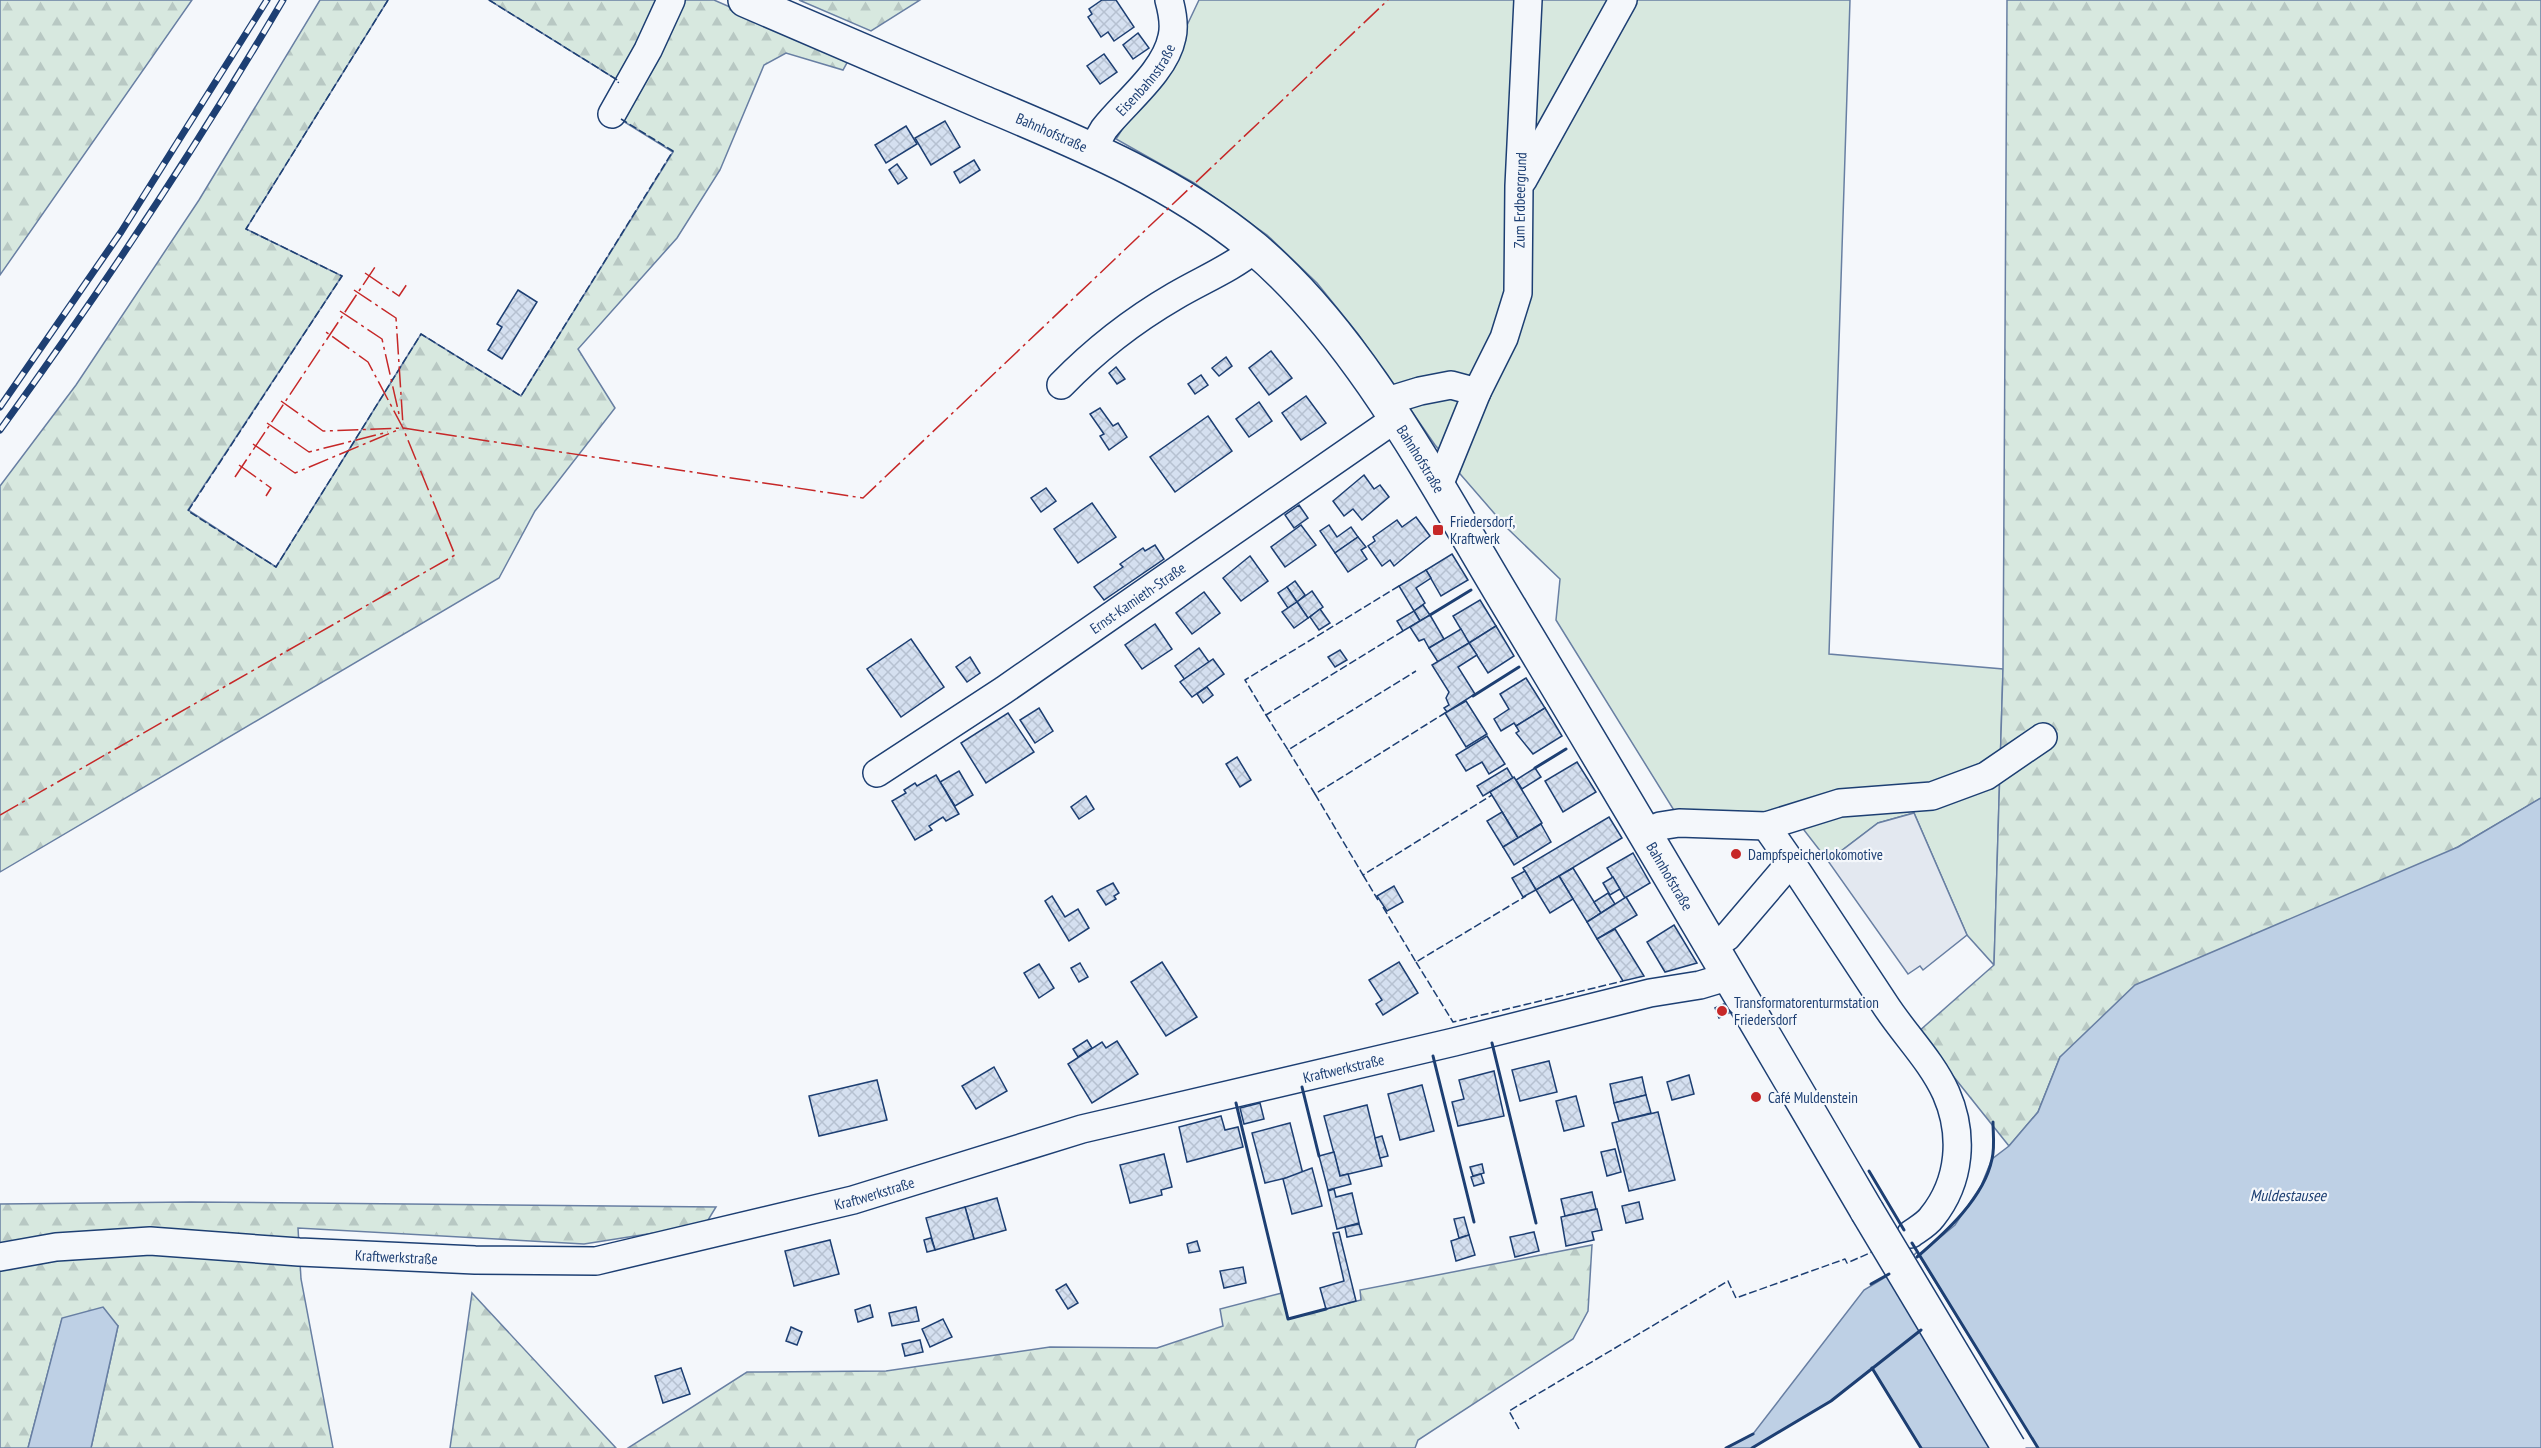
<svg xmlns="http://www.w3.org/2000/svg" width="2541" height="1448" viewBox="0 0 2541 1448" font-family="'PT Sans Narrow',sans-serif">
<style>
.grass{fill:#d7e8df;stroke:#687fa3;stroke-width:1.5}
.forest{fill:url(#forest-firs);stroke:#687fa3;stroke-width:1.5}
.parking{fill:#e3e8f0;stroke:#687fa3;stroke-width:1.5}
.water{fill:#bed0e5;stroke:#687fa3;stroke-width:1.5}
.pier{fill:#f4f7fb;stroke:#687fa3;stroke-width:1.5}
.building{fill:url(#building-cross-hatch);stroke:#1d3f73;stroke-width:1.5}
.lines{fill:none;stroke-linecap:round;stroke-linejoin:round}
.minor-casing{stroke:#1d3f73;stroke-width:30}
.major-casing{stroke:#1d3f73;stroke-width:36}
.minor{stroke:#f4f7fb;stroke-width:27}
.major{stroke:#f4f7fb;stroke-width:33}
.rail-casing{stroke:#1d3f73;stroke-width:7}
.rail{stroke:#f4f7fb;stroke-width:4.5;stroke-dasharray:14;stroke-linecap:butt}
.major-bridge-casing{stroke:#1d3f73;stroke-width:36;stroke-linecap:butt}
.major-bridge{stroke:#f4f7fb;stroke-width:33}
.fence{stroke:#1d3f73;stroke-width:1.5;stroke-dasharray:8 3;stroke-linecap:butt}
.wall{stroke:#1d3f73;stroke-width:3}
.power{stroke:#c62828;stroke-width:1.5;stroke-dasharray:21 4.5 3 4.5;stroke-linecap:butt}
.poi-dot{fill:#c62828;stroke:#f4f7fb;stroke-width:2}
.labels{text-anchor:middle;dominant-baseline:central;stroke-width:4.5;stroke-linejoin:round;paint-order:stroke}
.street-label{font-size:15px;fill:#1d3f73;stroke:#f4f7fb}
.poi-label{font-size:15px;fill:#1d3f73;stroke:#f4f7fb;text-anchor:start}
.water-label{font-size:16px;font-style:italic;fill:#1d3f73;stroke:#f4f7fb}
</style>
<defs>
<pattern id="forest-firs" width="22" height="20" patternUnits="userSpaceOnUse" patternTransform="scale(1.5)"><rect width="22" height="20" fill="#d7e8df"/><path d="M5 1l3.5 6h-7zM16 11l3.5 6h-7z" fill="#b8c8c3"/></pattern>
<pattern id="building-cross-hatch" width="8" height="8" patternUnits="userSpaceOnUse" patternTransform="scale(1.5)"><rect width="8" height="8" fill="#d5e0f0"/><path d="M0 0l8 8M0 8l8-8" fill="none" stroke="#b6c1d1"/></pattern>
</defs>
<rect width="100%" height="100%" fill="#f4f7fb"/>
<polygon class="grass" points="1199,0 1850,0 1829,654 2003,669 1994,965 1967,935 1914,813 1878,823 1828,861 1790,812 1675,812 1556,620 1560,579 1507,528 1435,445 1358,334 1317,283 1267,235 1194,183 1116,139 1180,40"/>
<g class="forest">
<polygon points="0,0 192,0 0,275"/>
<polygon points="320,0 388,0 246,229 342,276 188,510 276,567 421,334 521,396 673,152 602,108 619,81 489,0 714,0 849,59 843,70 786,53 764,65 720,170 677,238 578,349 615,408 535,511 499,578 0,872 0,486 76,385 199,200"/>
<polygon points="799,0 920,0 871,31"/>
<polygon points="2007,0 2541,0 2541,798 2458,847 2060,1057 2038,1112 2009,1146 1918,1032 1994,965 2003,669"/>
<polygon points="191,1202 716,1207 705,1225 584,1244 298,1228 301,1279 333,1448 91,1448 118,1326 62,1319 28,1448 0,1448 0,1204"/>
<polygon points="1592,1245 1588,1311 1573,1339 1418,1440 1415,1448 628,1448 747,1372 886,1371 1050,1347 1157,1348 1223,1326 1220,1309 1282,1293 1288,1319 1361,1300 1360,1290"/>
<polygon points="472,1293 616,1448 450,1448"/>
</g>
<polygon class="parking" points="1914,813 1967,935 1923,970 1920,966 1908,974 1828,861 1878,823"/>
<g class="water">
<polygon points="2541,798 2541,1448 1921,1448 1872,1368 1831,1401 1752,1448 1726,1448 1753,1434 1864,1290 1912,1261 1955,1225 1981,1186 1992,1159 2009,1146 2038,1112 2060,1057 2135,985 2458,847"/>
<polygon points="103,1307 118,1326 91,1448 28,1448 62,1318"/>
</g>
<polygon class="pier" points="1917,1252 2038,1448 2024,1448 1910,1259"/>
<g class="building">
<polygon points="1102,0 1116,0 1134,27 1114,41 1108,32 1101,37 1088,17 1092,14 1089,9"/>
<polygon points="1138,33 1149,48 1133,59 1123,45"/>
<polygon points="1104,54 1117,72 1100,84 1087,66"/>
<polygon points="945,121 960,147 931,165 915,138"/>
<polygon points="906,126 917,144 886,163 875,145"/>
<polygon points="974,160 980,170 960,183 954,172"/>
<polygon points="897,164 907,178 898,184 889,170"/>
<polygon points="518,290 537,302 502,359 488,350 502,327 497,324"/>
<polygon points="1271,351 1292,378 1269,395 1249,368"/>
<polygon points="1226,357 1232,366 1219,376 1212,368"/>
<polygon points="1116,367 1125,379 1117,384 1109,373"/>
<polygon points="1201,375 1208,385 1195,394 1188,384"/>
<polygon points="1306,396 1326,423 1301,440 1282,413"/>
<polygon points="1259,402 1272,421 1249,437 1236,419"/>
<polygon points="1100,408 1113,426 1118,423 1127,437 1109,450 1100,436 1104,434 1090,414"/>
<polygon points="1208,416 1232,451 1175,492 1150,457"/>
<polygon points="1364,475 1374,489 1380,485 1389,497 1362,520 1353,509 1344,516 1333,501"/>
<polygon points="1046,488 1056,501 1041,512 1031,498"/>
<polygon points="1092,503 1116,537 1078,563 1054,529"/>
<polygon points="1299,505 1308,518 1294,528 1285,515"/>
<polygon points="1416,517 1430,536 1394,566 1390,560 1382,566 1368,546 1375,541 1373,537 1397,520 1402,527"/>
<polygon points="1301,525 1316,545 1285,567 1271,547"/>
<polygon points="1329,525 1337,537 1351,527 1358,537 1335,553 1320,531"/>
<polygon points="1358,537 1366,547 1361,550 1367,559 1348,572 1335,553"/>
<polygon points="1155,545 1164,559 1104,600 1094,587 1123,567 1120,564 1143,548 1145,551"/>
<polygon points="1452,554 1468,580 1441,596 1426,570"/>
<polygon points="1250,556 1268,581 1241,601 1223,578"/>
<polygon points="1426,570 1431,578 1416,588 1425,603 1414,611 1399,586"/>
<polygon points="1295,581 1305,595 1297,602 1287,587"/>
<polygon points="1287,587 1297,602 1288,608 1278,593"/>
<polygon points="1312,591 1323,607 1308,618 1297,602"/>
<polygon points="1204,592 1220,613 1192,634 1176,613"/>
<polygon points="1480,600 1496,626 1469,643 1453,616"/>
<polygon points="1297,602 1308,618 1294,628 1282,612"/>
<polygon points="1423,605 1430,615 1420,621 1414,611"/>
<polygon points="1320,609 1330,623 1319,630 1310,617"/>
<polygon points="1414,611 1420,621 1403,631 1397,621"/>
<polygon points="1430,615 1444,639 1429,648 1424,639 1419,641 1410,627"/>
<polygon points="1155,624 1172,649 1142,669 1125,645"/>
<polygon points="1496,626 1514,656 1488,673 1469,643"/>
<polygon points="1461,629 1469,643 1438,662 1429,648"/>
<polygon points="911,639 944,687 901,717 867,669"/>
<polygon points="1469,643 1477,655 1458,667 1475,694 1447,712 1444,708 1449,705 1446,698 1449,692 1432,665"/>
<polygon points="1199,648 1209,662 1185,680 1175,666"/>
<polygon points="1340,650 1347,660 1335,667 1328,657"/>
<polygon points="970,657 980,673 967,682 956,667"/>
<polygon points="1213,659 1224,674 1192,697 1180,682"/>
<polygon points="1526,678 1545,708 1516,726 1514,723 1501,731 1494,719 1509,709 1500,694"/>
<polygon points="1207,687 1213,695 1203,703 1197,694"/>
<polygon points="1466,701 1487,734 1466,747 1445,713"/>
<polygon points="1039,708 1053,731 1035,743 1020,720"/>
<polygon points="1545,708 1562,736 1533,754 1516,733 1519,731 1516,726"/>
<polygon points="1008,713 1034,752 986,783 961,743"/>
<polygon points="1487,736 1505,764 1489,774 1482,762 1466,771 1456,755"/>
<polygon points="1237,757 1251,780 1240,787 1226,764"/>
<polygon points="1577,762 1596,792 1563,812 1545,781"/>
<polygon points="1507,768 1513,778 1483,796 1477,786"/>
<polygon points="1535,768 1541,777 1522,789 1516,780"/>
<polygon points="959,771 973,795 955,806 940,782"/>
<polygon points="936,775 959,814 946,821 943,817 929,826 932,830 915,840 892,801 906,793 904,790 915,783 917,786"/>
<polygon points="1514,777 1542,823 1518,838 1490,792"/>
<polygon points="1086,796 1094,809 1079,819 1071,807"/>
<polygon points="1502,812 1518,838 1503,847 1487,821"/>
<polygon points="1609,817 1622,838 1536,890 1523,868"/>
<polygon points="1541,824 1551,842 1514,865 1503,847"/>
<polygon points="1633,853 1650,883 1625,898 1607,868"/>
<polygon points="1573,868 1601,913 1587,922 1559,876"/>
<polygon points="1525,871 1536,890 1523,897 1512,878"/>
<polygon points="1559,876 1573,899 1550,913 1536,890"/>
<polygon points="1613,877 1620,889 1610,895 1603,883"/>
<polygon points="1113,883 1119,893 1114,896 1116,899 1106,905 1097,891"/>
<polygon points="1394,886 1403,902 1387,911 1377,896"/>
<polygon points="1608,893 1615,904 1601,913 1594,902"/>
<polygon points="1052,896 1065,917 1078,909 1089,928 1069,941 1045,901"/>
<polygon points="1626,897 1637,915 1597,939 1587,922"/>
<polygon points="1674,925 1697,963 1665,972 1647,942"/>
<polygon points="1615,929 1644,976 1623,981 1597,939"/>
<polygon points="1162,962 1197,1017 1166,1036 1131,982"/>
<polygon points="1399,962 1418,993 1383,1015 1376,1004 1382,1000 1369,980"/>
<polygon points="1080,963 1088,977 1079,982 1071,968"/>
<polygon points="1039,964 1054,988 1039,998 1024,973"/>
<polygon points="1724,1004 1729,1013 1719,1018 1715,1008"/>
<polygon points="1087,1040 1092,1048 1078,1057 1073,1049"/>
<polygon points="1117,1041 1138,1074 1092,1103 1068,1064 1102,1042 1106,1048"/>
<polygon points="1549,1061 1557,1092 1520,1101 1512,1070"/>
<polygon points="994,1067 1007,1091 976,1109 962,1086"/>
<polygon points="1494,1071 1504,1116 1458,1126 1452,1102 1464,1099 1459,1080"/>
<polygon points="1689,1075 1694,1094 1672,1100 1667,1082"/>
<polygon points="1642,1077 1646,1095 1614,1103 1610,1084"/>
<polygon points="877,1080 887,1120 819,1136 809,1096"/>
<polygon points="1422,1085 1434,1131 1400,1140 1388,1094"/>
<polygon points="1646,1095 1651,1113 1619,1121 1614,1103"/>
<polygon points="1576,1096 1584,1126 1564,1131 1556,1101"/>
<polygon points="1260,1103 1264,1119 1244,1124 1240,1108"/>
<polygon points="1367,1105 1382,1166 1340,1176 1324,1116"/>
<polygon points="1658,1112 1675,1180 1629,1191 1612,1123"/>
<polygon points="1221,1116 1225,1130 1238,1127 1243,1147 1187,1162 1179,1127"/>
<polygon points="1290,1123 1303,1174 1265,1183 1252,1133"/>
<polygon points="1382,1136 1388,1156 1380,1158 1375,1138"/>
<polygon points="1615,1149 1621,1172 1607,1176 1601,1152"/>
<polygon points="1334,1152 1340,1176 1348,1174 1351,1184 1328,1190 1319,1156"/>
<polygon points="1164,1154 1172,1187 1161,1190 1162,1195 1130,1203 1120,1165"/>
<polygon points="1482,1164 1484,1173 1473,1176 1470,1167"/>
<polygon points="1312,1168 1322,1206 1292,1214 1283,1179"/>
<polygon points="1481,1174 1484,1183 1474,1186 1471,1177"/>
<polygon points="1334,1189 1336,1197 1352,1193 1359,1223 1337,1229 1328,1191"/>
<polygon points="1592,1192 1596,1209 1565,1216 1561,1199"/>
<polygon points="997,1198 1006,1230 974,1239 965,1207"/>
<polygon points="1639,1202 1643,1219 1626,1223 1622,1206"/>
<polygon points="965,1207 974,1239 935,1250 926,1218"/>
<polygon points="1597,1209 1602,1230 1592,1232 1594,1240 1566,1246 1561,1217"/>
<polygon points="1464,1217 1469,1235 1459,1238 1454,1219"/>
<polygon points="1359,1224 1362,1234 1347,1237 1345,1227"/>
<polygon points="1339,1232 1356,1301 1326,1309 1320,1288 1344,1281 1333,1233"/>
<polygon points="1534,1232 1539,1251 1515,1257 1510,1237"/>
<polygon points="1469,1235 1475,1255 1456,1261 1451,1241"/>
<polygon points="931,1238 935,1250 927,1252 924,1240"/>
<polygon points="830,1240 839,1274 794,1286 785,1251"/>
<polygon points="1197,1241 1200,1251 1189,1253 1187,1244"/>
<polygon points="1243,1267 1246,1283 1224,1288 1220,1271"/>
<polygon points="1066,1284 1078,1303 1068,1309 1056,1290"/>
<polygon points="870,1305 873,1317 858,1322 855,1310"/>
<polygon points="916,1307 919,1321 892,1326 889,1313"/>
<polygon points="943,1319 952,1337 930,1347 922,1329"/>
<polygon points="791,1327 802,1332 797,1345 786,1341"/>
<polygon points="920,1340 923,1352 905,1356 902,1344"/>
<polygon points="681,1368 690,1394 663,1403 655,1376"/>
</g>
<g class="lines">
<g class="minor-casing">
<g id="minor">
<polyline points="612,114 648,50 671,0"/>
<path id="s1" d="M1092,149C1096,143 1100,136 1104,129C1125,102 1165,72 1172,37C1175,25 1172,11 1169,0"/>
<polyline points="1523,180 1623,0"/>
<path d="M1061,385C1095,350 1132,321 1175,296C1202,280 1230,269 1255,249"/>
<polyline points="1384,402 1420,391 1451,385 1477,392"/>
<path id="s2" d="M1438,488L1477,392L1504,338L1518,293L1519,186L1528,0"/>
<path id="s3" d="M877,773L1004,690L1395,419"/>
<polyline points="1646,833 1660,826 1679,823 1766,826 1840,803 1932,796 1986,776 2043,737"/>
<path d="M1791,862C1822,909 1853,956 1884,1003C1903,1033 1931,1060 1946,1093C1964,1134 1961,1181 1932,1217C1927,1224 1918,1229 1911,1234"/>
<polyline points="1713,946 1727,937 1791,862 1766,826"/>
<path id="s4" d="M0,1257L56,1247L150,1241L299,1252L475,1260L596,1261L853,1200L1082,1129L1454,1042L1650,993L1700,985L1730,976"/>
</g>
</g>
<g class="major-casing">
<g id="major">
<path id="s5" d="M745,0C824,34 903,68 982,102C1077,142 1174,181 1254,248C1362,339 1439,491 1512,611C1632,810 1750,1011 1867,1211"/>
</g>
</g>
<use href="#minor" class="minor"/>
<use href="#major" class="major"/>
<g class="rail-casing">
<g id="rail">
<polyline points="0,407 121,232 267,0"/>
<path d="M0,430C101,291 196,148 283,0"/>
</g>
</g>
<use href="#rail" class="rail"/>
<g class="major-bridge-casing">
<polyline id="major-bridge" points="1867,1211 2009,1448"/>
</g>
<use href="#major-bridge" class="major-bridge"/>
<g class="fence">
<polyline points="388,0 246,229 342,276 188,511 276,567 421,334 521,396 673,151 621,119"/>
<polyline points="489,0 619,81 618,83"/>
<polyline points="1399,586 1245,680 1266,715 1403,631"/>
<polyline points="1266,715 1288,750 1416,671"/>
<polyline points="1288,750 1315,794 1445,713"/>
<polyline points="1315,794 1363,875 1492,795"/>
<polyline points="1363,875 1378,900"/>
<polyline points="1383,907 1416,962 1526,896"/>
<polyline points="1416,962 1453,1022 1623,981"/>
<polyline points="1727,1008 1732,1013 1729,1014"/>
<polyline points="1519,1429 1509,1411 1728,1281 1736,1298 1845,1259 1847,1263 1872,1252"/>
</g>
<g class="wall">
<polyline points="1430,615 1471,590"/>
<polyline points="1473,696 1519,667"/>
<polyline points="1535,768 1566,749"/>
<polyline points="1492,1043 1536,1223"/>
<polyline points="1433,1056 1474,1222"/>
<polyline points="1302,1087 1319,1156"/>
<polyline points="1236,1103 1288,1319 1326,1309"/>
<polyline points="1869,1171 1904,1230"/>
<polyline points="1912,1243 2038,1448"/>
<path d="M1917,1257C1946,1232 1984,1198 1992,1159C1995,1147 1993,1133 1993,1122"/>
<polyline points="1871,1284 1889,1274"/>
<polyline points="1872,1368 1921,1448"/>
<polyline points="1726,1448 1753,1434"/>
<polyline points="1752,1448 1831,1401 1921,1330"/>
</g>
<g class="power">
<polyline points="365,273 399,296 407,284"/>
<polyline points="354,290 396,318 403,425"/>
<polyline points="340,311 382,339 399,414"/>
<polyline points="281,401 323,431 403,428 863,498 1388,0"/>
<polyline points="267,423 309,452 388,432"/>
<polyline points="253,444 295,473 400,429"/>
<polyline points="239,465 271,488 266,496"/>
<polyline points="235,477 375,267"/>
<polyline points="0,815 455,555 403,428 368,362 326,332"/>
</g>
</g>
<g class="poi-dot">
<rect x="1432" y="524" width="12" height="12" rx="3"/>
<circle cx="1736" cy="854" r="6"/>
<circle cx="1722" cy="1011" r="6"/>
<circle cx="1756" cy="1097" r="6"/>
</g>
<g class="labels">
<g class="street-label">
<text stroke="none"><textPath href="#s1" startOffset="88">Eisenbahnstraße</textPath></text>
<text stroke="none"><textPath href="#s5" startOffset="334">Bahnhofstraße</textPath></text>
<text stroke="none"><textPath href="#s2" startOffset="304">Zum Erdbeergrund</textPath></text>
<text stroke="none"><textPath href="#s5" startOffset="838">Bahnhofstraße</textPath></text>
<text stroke="none"><textPath href="#s3" startOffset="314">Ernst-Kamieth-Straße</textPath></text>
<text stroke="none"><textPath href="#s5" startOffset="1324">Bahnhofstraße</textPath></text>
<text stroke="none"><textPath href="#s4" startOffset="1370">Kraftwerkstraße</textPath></text>
<text stroke="none"><textPath href="#s4" startOffset="884">Kraftwerkstraße</textPath></text>
<text stroke="none"><textPath href="#s4" startOffset="398">Kraftwerkstraße</textPath></text>
</g>
<g class="poi-label">
<text x="1450" y="521">Friedersdorf,<tspan x="1450" dy="17">Kraftwerk</tspan></text>
<text x="1748" y="854">Dampfspeicherlokomotive</text>
<text x="1734" y="1002">Transformatorenturmstation<tspan x="1734" dy="17">Friedersdorf</tspan></text>
<text x="1768" y="1097">Café Muldenstein</text>
</g>
<g class="water-label">
<text x="2288" y="1195">Muldestausee</text>
</g>
</g>
</svg>
